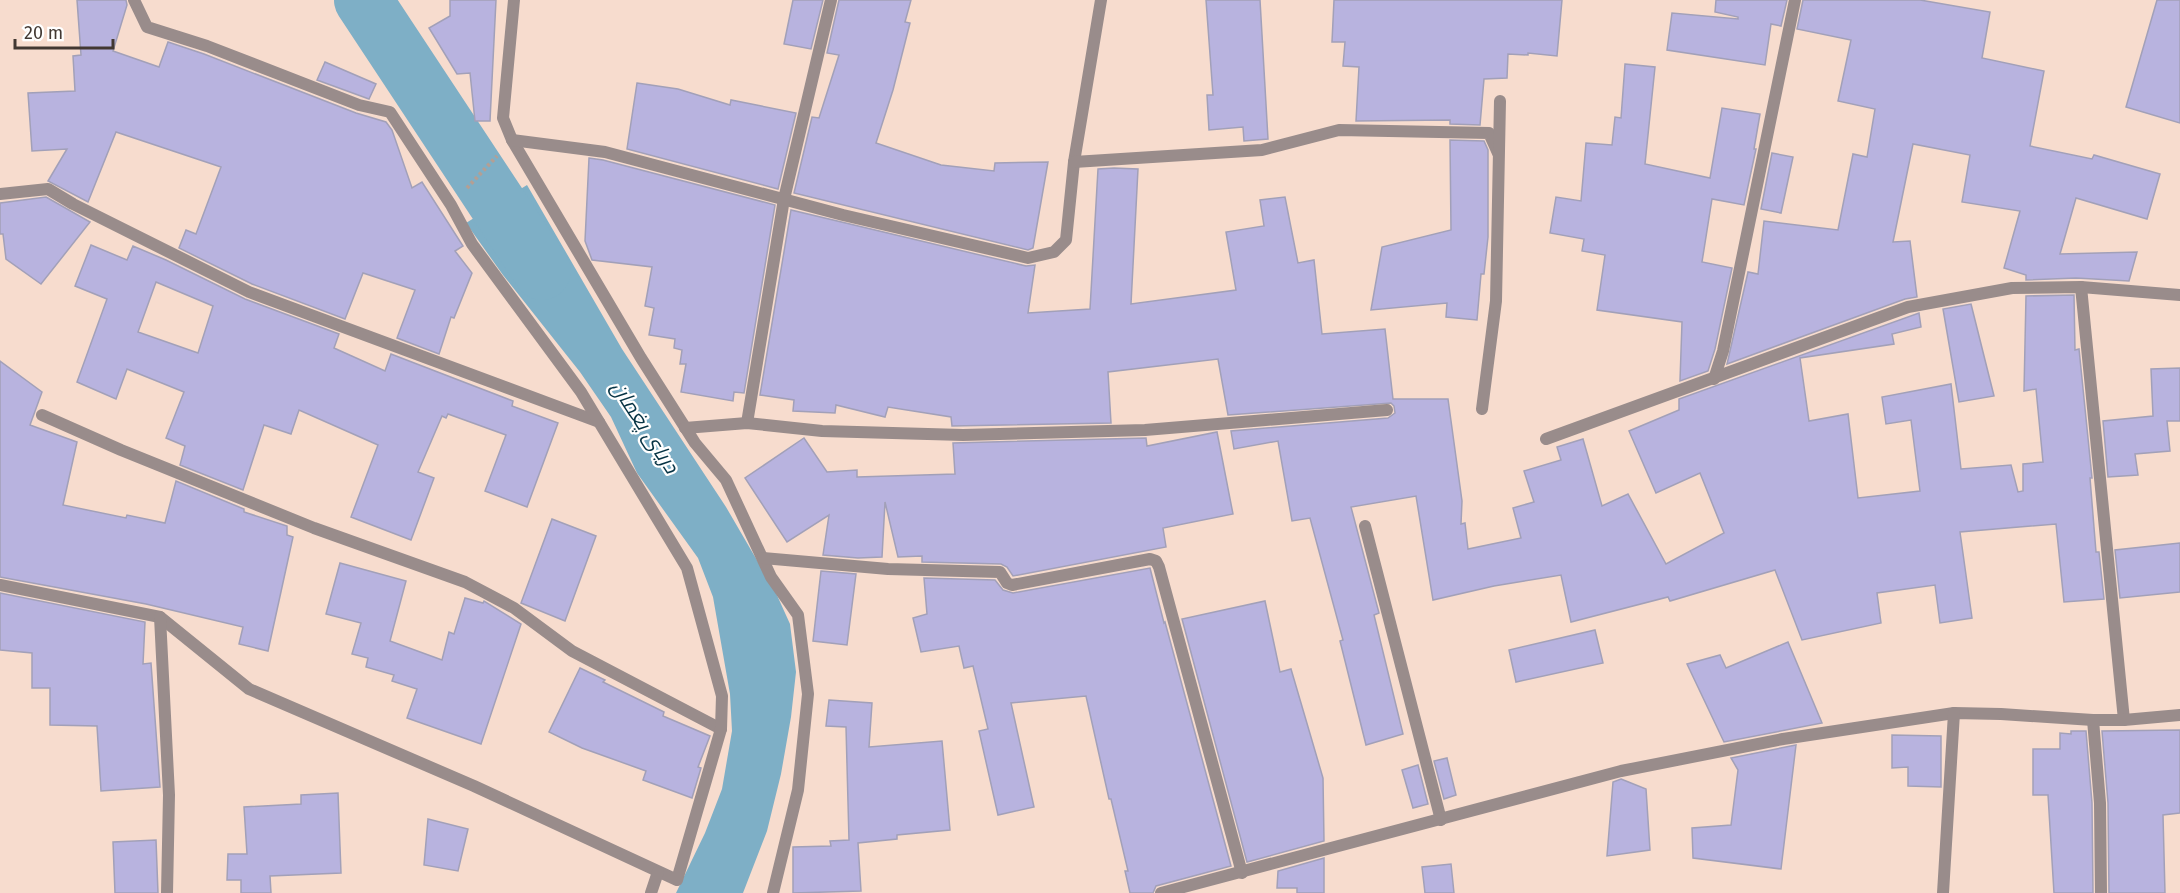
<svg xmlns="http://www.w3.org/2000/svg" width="2180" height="893" viewBox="0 0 2180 893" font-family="'Fira Sans',Cairo,sans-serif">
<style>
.water{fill:#7eafc6}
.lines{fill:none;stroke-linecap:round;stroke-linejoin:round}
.river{stroke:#7eafc6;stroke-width:58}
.building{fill:#b8b3df;stroke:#a2a0b8;stroke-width:1.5;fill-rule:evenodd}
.path{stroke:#b49f94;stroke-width:4;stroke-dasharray:3 3;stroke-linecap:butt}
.minor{stroke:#998c8b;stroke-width:12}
.labels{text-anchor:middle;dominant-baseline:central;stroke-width:4.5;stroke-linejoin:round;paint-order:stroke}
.water-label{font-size:21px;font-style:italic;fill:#063344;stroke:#fff}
</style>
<rect width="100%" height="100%" fill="#f7dcce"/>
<polygon class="water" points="527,185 622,349 726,507 776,593 790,624 796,672 791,717 781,774 767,831 743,893 676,893 705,833 722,789 732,731 730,694 713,597 698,558 637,473 611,417 580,372 503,275 466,223"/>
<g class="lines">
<polyline class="river" points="363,0 542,271"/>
</g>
<g class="building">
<polygon points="77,0 126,0 127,5 113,51 159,67 168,42 204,54 356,113 386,122 392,130 412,188 422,182 463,246 455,251 472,273 454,318 451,317 439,354 397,338 415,290 363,273 345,319 252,284 179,248 186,230 196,234 221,167 116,132 88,202 48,181 67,149 32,151 28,93 75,91 73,56 81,55"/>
<polygon points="450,0 496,0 490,121 475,121 470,73 457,74 429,28 450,16"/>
<polygon points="793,0 823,0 811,49 784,44"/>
<polygon points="839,0 911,0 905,22 910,23 893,90 876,143 941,165 994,171 995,163 1048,162 1033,248 1028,250 794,193 812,117 819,118 839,55 827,53"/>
<polygon points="1206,0 1260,0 1268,139 1244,141 1243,127 1209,130 1207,95 1213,95"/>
<polygon points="1334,0 1562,0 1557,56 1528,53 1528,55 1508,54 1507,78 1484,79 1480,125 1450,124 1450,120 1356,121 1359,67 1343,66 1345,42 1332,42"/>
<polygon points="1716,0 1787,0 1781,26 1771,24 1765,65 1667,50 1672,13 1738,19 1738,17 1715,12"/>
<polygon points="1803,0 1920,0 1990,12 1982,58 2044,71 2030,146 2092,159 2094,155 2160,174 2147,219 2076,198 2060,254 2137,252 2129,281 2076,278 2026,280 2026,275 2004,268 2020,211 1962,202 1970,155 1913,144 1893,242 1910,241 1917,297 1905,299 1727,364 1748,272 1758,274 1764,221 1838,230 1853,154 1867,157 1875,109 1838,101 1851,40 1797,29"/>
<polygon points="2157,0 2180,0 2180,123 2126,107"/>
<polygon points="325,62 376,84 369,99 317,80"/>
<polygon points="1625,64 1655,67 1645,164 1710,178 1722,108 1760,114 1754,149 1756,149 1744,205 1712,199 1702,262 1732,268 1715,349 1708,371 1680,381 1682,322 1597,310 1605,255 1582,251 1584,239 1550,233 1556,197 1581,201 1586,143 1612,145 1615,117 1621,118"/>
<polygon points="637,83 678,89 730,105 731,100 796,113 778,189 627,149"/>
<polygon points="1450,140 1484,141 1488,150 1488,237 1484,274 1481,274 1477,320 1446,317 1447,303 1371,310 1382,247 1451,230"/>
<polygon points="1772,153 1793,157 1781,213 1761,209"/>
<polygon points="589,158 603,160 775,205 744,393 734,392 733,401 681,392 686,364 680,364 682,350 674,348 675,339 649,335 654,308 645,306 652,267 592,260 585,241"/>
<polygon points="1114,168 1138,169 1131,304 1236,290 1226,232 1264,226 1260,200 1285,197 1298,263 1314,260 1322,334 1385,329 1393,399 1448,399 1462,501 1461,524 1465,523 1468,549 1521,538 1513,508 1534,502 1524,471 1561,460 1557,447 1583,439 1602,506 1628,494 1666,564 1724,533 1700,473 1656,493 1629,431 1679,410 1679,399 1919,313 1921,327 1892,334 1894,344 1800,358 1809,421 1848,414 1858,498 1920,491 1911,420 1886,424 1882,397 1951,384 1961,469 2011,465 2018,492 2023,491 2023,464 2043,462 2036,389 2024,391 2026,296 2074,295 2075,350 2079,349 2092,478 2090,478 2096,552 2099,552 2104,599 2064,602 2056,524 1960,532 1972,618 1940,623 1935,585 1877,593 1881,623 1802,640 1775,570 1670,601 1668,597 1571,622 1561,575 1494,586 1433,600 1416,496 1351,507 1379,613 1374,615 1403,734 1366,745 1340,641 1343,640 1310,518 1292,521 1278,441 1234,449 1231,431 1388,418 1395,413 1394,406 1391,403 1228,415 1218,359 1108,372 1111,423 952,426 951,417 888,407 885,417 836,405 835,413 793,411 794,400 760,395 791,210 1026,266 1035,265 1028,313 1090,309 1098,169"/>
<polygon points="46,197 90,222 41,284 6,259 3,234 0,234 0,203"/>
<path d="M91,245L127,260L133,246L166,260L245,299L339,334L334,348L385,371L391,354L513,401L512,406L558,423L527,507L485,491L506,435L448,414L446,418L442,416L418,472L434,478L411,540L351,517L378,445L299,410L291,434L264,425L243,490L180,465L185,446L166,438L184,392L127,369L116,399L77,382L107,299L75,286ZM156,282L213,306L198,353L138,332Z"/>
<polygon points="1971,304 1994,396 1959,402 1943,309"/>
<polygon points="0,361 42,392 30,425 77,442 63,505 126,518 127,515 165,523 176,481 244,509 244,512 287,526 287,535 293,537 268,651 239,644 243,627 146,604 0,577"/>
<polygon points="2180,368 2180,421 2167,421 2170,451 2135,454 2138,475 2108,477 2103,421 2153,416 2151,369"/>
<polygon points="1217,432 1233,514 1163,528 1166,547 1013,576 1007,567 1001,564 922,562 922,556 898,557 885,502 882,557 858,558 823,555 829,515 787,542 745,478 804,438 827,472 857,470 857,477 955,474 953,443 1146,438 1147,446"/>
<polygon points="552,519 596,536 565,621 521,603"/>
<polygon points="2180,543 2180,592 2120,598 2115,550"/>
<polygon points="340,563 406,581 390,641 442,660 449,632 454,634 465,598 483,603 484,601 521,624 481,744 407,718 417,689 392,681 394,675 366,667 368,658 352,654 361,623 326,614"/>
<polygon points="1150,568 1164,623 1165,622 1231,866 1156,886 1153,893 1130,893 1125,871 1128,871 1111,799 1109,799 1086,696 1011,703 1034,807 998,815 979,731 988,729 973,666 964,668 959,646 921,652 913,618 927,614 924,578 995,580 1003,590 1013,593"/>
<polygon points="821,571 856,574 847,645 813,641"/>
<polygon points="0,593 145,622 143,664 151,663 160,787 101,791 97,726 50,725 50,688 32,688 32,653 0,650"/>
<polygon points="1265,601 1280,672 1291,669 1323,778 1324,841 1247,862 1182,619"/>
<polygon points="1595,630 1603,663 1516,682 1509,650"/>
<polygon points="1788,642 1822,723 1724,742 1687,664 1720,655 1726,668"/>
<polygon points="580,668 605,680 603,682 664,712 663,716 710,736 698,767 701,768 692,798 643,780 646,771 582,748 549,732"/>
<polygon points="829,700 872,703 869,747 942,741 950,830 897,835 897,839 858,843 861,891 793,893 793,847 831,846 830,841 849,840 846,727 826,726"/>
<polygon points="2180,730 2180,813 2163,815 2165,893 2109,893 2108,803 2102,731"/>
<polygon points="2071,731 2086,731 2092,803 2093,893 2054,893 2048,795 2033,795 2033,749 2060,749 2060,733 2071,734"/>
<polygon points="1892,735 1941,736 1941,787 1908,786 1908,767 1892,768"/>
<polygon points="1796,745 1781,869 1693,858 1692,828 1731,825 1738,770 1731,758"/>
<polygon points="1447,758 1456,795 1444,799 1434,761"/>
<polygon points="1418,765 1428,804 1413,808 1402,770"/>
<polygon points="1621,779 1646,789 1650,850 1607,856 1613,782"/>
<polygon points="338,793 341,873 270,876 271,893 241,893 241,880 227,880 228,854 247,854 244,807 301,804 301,795"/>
<polygon points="428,819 468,829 458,871 424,865"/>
<polygon points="156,840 158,893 115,893 113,842"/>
<polygon points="1324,858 1324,893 1297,893 1297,888 1277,888 1278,871"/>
<polygon points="1451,864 1454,893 1425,893 1422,867"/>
</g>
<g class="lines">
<polyline class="path" points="467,188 497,156"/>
<g class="minor">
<polyline points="514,0 503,118 512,140 641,358 695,443 726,480 771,577 798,615 808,694 798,790 773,893"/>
<polyline points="512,140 605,152 843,215 1028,258 1054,252 1066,240 1074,162 1101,0"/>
<polyline points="1074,162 1262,150 1339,130 1489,133 1498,153"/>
<polyline points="0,194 48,189 73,204 249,292 599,422"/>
<polyline points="2081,287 2124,720"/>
<polyline points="1714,379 1723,351 1795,0"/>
<polyline points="1482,409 1496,301 1500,101"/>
<polyline points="42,415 121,450 314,528 465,582 514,608 572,651 721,729"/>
<polyline points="747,423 784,199 831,0"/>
<polyline points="685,428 747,423 822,431 963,435 1145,430 1387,410"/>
<polyline points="1546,439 1908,307 2012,288 2081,287 2180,295"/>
<polyline points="1365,526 1441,820"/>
<polyline points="763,558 888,569 1000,572 1007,583 1012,585 1150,559 1156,561 1159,567 1242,873"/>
<polyline points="0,585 160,617 249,689 474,786 677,880 721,729 722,696 687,568 581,392 472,244 451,205 390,112 359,105 207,46 147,27 134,0"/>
<polyline points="160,617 169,795 167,893"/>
<polyline points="2093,720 2100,803 2101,893"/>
<polyline points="651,893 658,872"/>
<polyline points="1161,893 1621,771 1783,739 1954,713 2001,714 2093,720 2124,720 2180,715"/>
<polyline points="1943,893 1954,713"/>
</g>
</g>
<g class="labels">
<g class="water-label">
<text transform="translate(645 427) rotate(57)">دریای پغمان</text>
</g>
</g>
<path d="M15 39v9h98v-9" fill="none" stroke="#423832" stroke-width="3"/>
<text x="24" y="39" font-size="18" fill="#423832" stroke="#ffffff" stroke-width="4.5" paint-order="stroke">20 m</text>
</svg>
